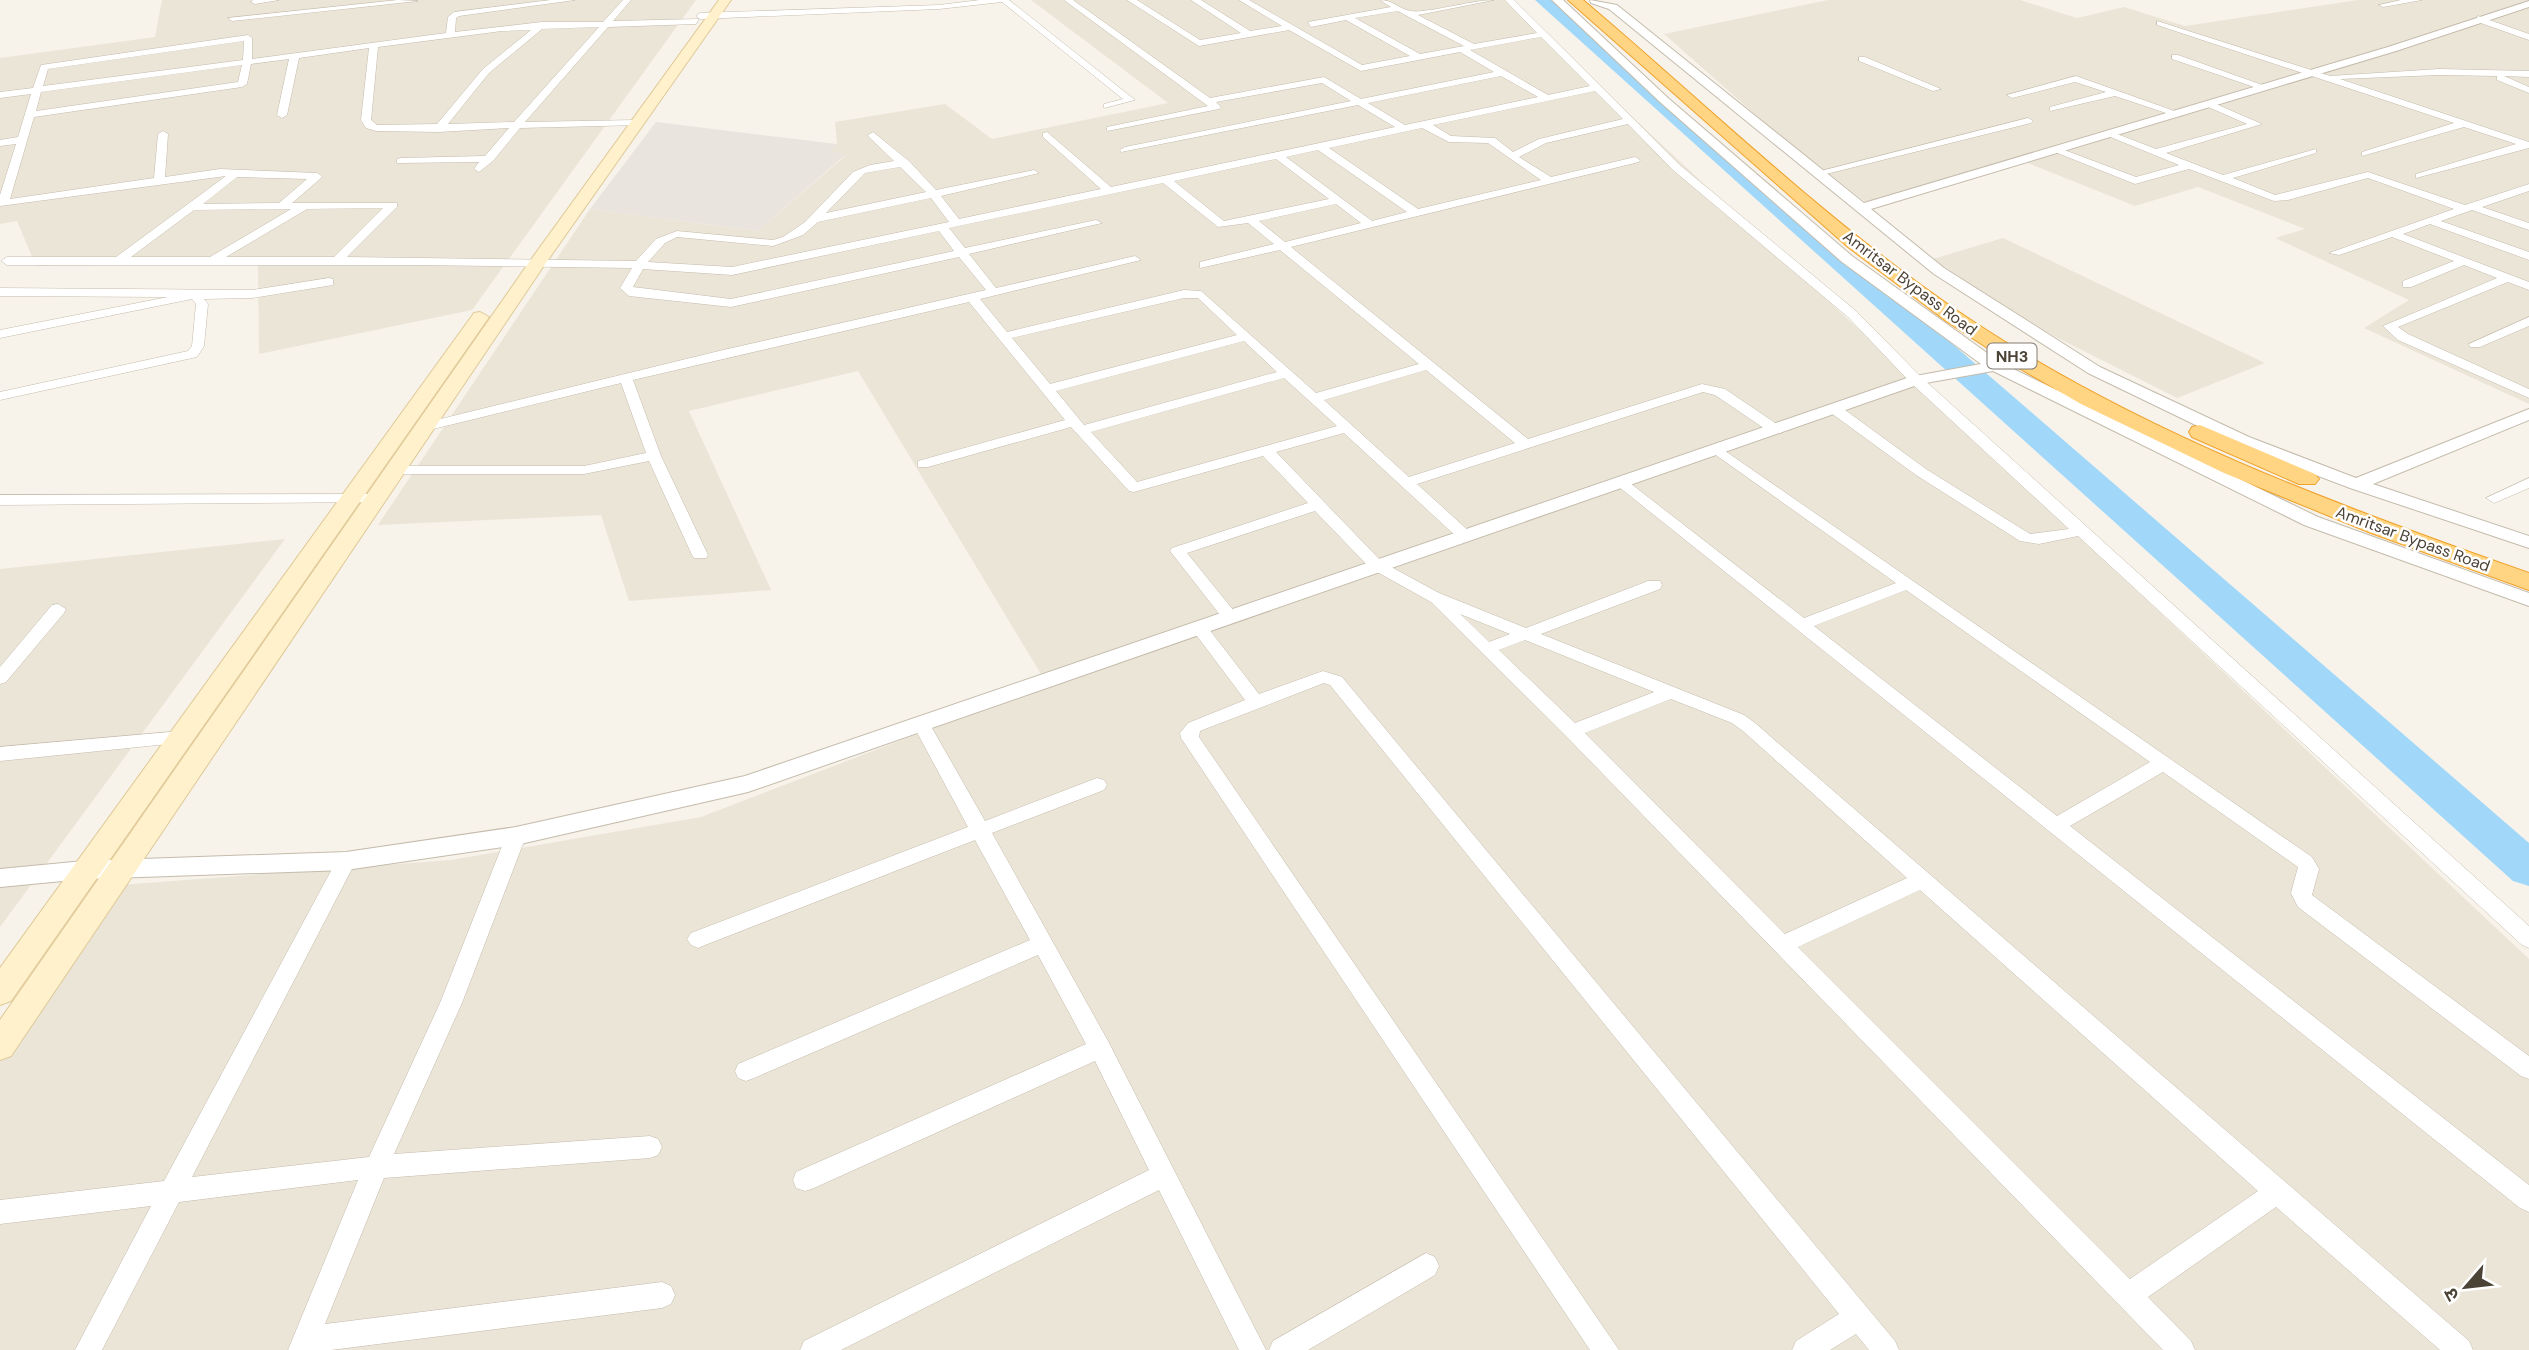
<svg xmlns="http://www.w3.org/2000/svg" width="2529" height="1350" viewBox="0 0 2529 1350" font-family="'DM Sans','Noto Sans Devanagari',sans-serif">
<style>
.residential{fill:#ebe5d8}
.industrial{fill:#eae4df}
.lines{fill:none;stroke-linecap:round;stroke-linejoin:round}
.river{fill:#a1d8f9;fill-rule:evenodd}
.minor-casing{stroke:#c4bbab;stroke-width:1}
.tertiary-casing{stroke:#c4bbab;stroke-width:2}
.secondary-casing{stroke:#dfc997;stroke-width:2}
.trunk-casing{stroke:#f0a22b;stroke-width:2}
.minor{fill:#fff;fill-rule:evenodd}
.tertiary{fill:#fff;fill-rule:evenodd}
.secondary{fill:#fff1cc;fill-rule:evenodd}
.trunk{fill:#ffd584;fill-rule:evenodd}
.labels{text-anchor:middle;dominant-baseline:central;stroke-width:5;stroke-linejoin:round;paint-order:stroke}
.far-street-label{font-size:16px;fill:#4c4337;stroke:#fff}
.shield{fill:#fff;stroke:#827b73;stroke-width:2}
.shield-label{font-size:16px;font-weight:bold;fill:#4c4337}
</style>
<rect width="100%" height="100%" fill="#f7f3eb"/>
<g class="residential">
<polygon points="162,0 696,0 472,310 259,354 258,263 36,266 17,221 0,224 0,58 155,37"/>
<polygon points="1031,0 1508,0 2529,959 2529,1350 0,1350 0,1057 119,885 451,860 701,817 1047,684 858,371 689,411 771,590 629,601 601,515 378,525 590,209 758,231 845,156 830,151 837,144 835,122 945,104 992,139 1168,103"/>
<polygon points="1828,0 2020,0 2077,18 2124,7 2185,26 2358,0 2529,0 2529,404 2364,328 2409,300 2275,238 2305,229 2198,187 2135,206 2015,158 1867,203 1774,131 1664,34"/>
<polygon points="2003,238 2265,363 2177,398 2024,321 1933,259"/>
<polygon points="285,539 0,927 0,569"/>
</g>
<polygon class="industrial" points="656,122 837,144 831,151 845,155 758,231 590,209"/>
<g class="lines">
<polygon class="river" points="1535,0 1555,0 2529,843 2529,886 2513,881"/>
<g class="minor-casing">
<g id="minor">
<polygon points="253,0 279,0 255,4 251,2"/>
<polygon points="398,0 418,1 232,21 228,18"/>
<path d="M551,0H575L459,16L456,18L455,32L542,22H603L623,0H631L613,21L699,19L696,24L608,27L525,122L637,120L642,123L640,125L520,128L493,161L479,172L474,169L479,162L397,163V159L401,158L485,156L509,128L438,132L376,131L366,128L361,120L369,48L299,58L287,115L282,118L277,115L289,59L251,64L247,84L242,87L34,117L10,199L154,178L158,134L163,131L168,134L165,177L220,169L317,173L322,176L321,178L292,203H397V207L347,257L636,261L656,239L677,231L773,240L783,237L805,222L853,172L870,165L894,161L869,137L868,135L873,132L909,161L936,190L1034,170L1039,173L941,196L959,219L1101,189L1043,137V133L1047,132L1111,187L1395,127L1358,105L1121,152L1120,150L1125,147L1351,101L1322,83L1216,102L1221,107L1219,109L1107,131V127L1208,106L1064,0H1073L1210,98L1324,77L1361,99L1494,72L1460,52L1361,71L1289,30L1199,46L1127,0H1137L1200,40L1241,33L1191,0H1201L1250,31L1282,26L1239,0H1249L1362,65L1410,56L1346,20L1311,27L1308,22L1391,7L1380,0C1393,0 1399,9 1411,11C1424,14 1473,0 1494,0L1418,15L1474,44L1537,33L1505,0H1514L1681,166L1856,311L1921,377L2529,926V948L2522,945L2078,536L2039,544L2020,541L1916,475L1831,413V407H1841L1926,469L2030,534L2069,529L1911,383L1848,317L1673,170L1628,124L1546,143L1519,157L1551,177L1635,157L1640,160L1639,162L1291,247L1528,439L1702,384L1725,389L1781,427V433H1771L1715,395L1703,392L1417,484L1471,533L1473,536L1471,539H1459L1344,433L1276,452L1382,562L1439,593L1526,628L1648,581H1660L1662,585L1660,589L1541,634L1744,715L1755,723L2469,1341L2473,1350H2440L2276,1207L2148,1297L2191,1341L2195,1350H2163L1566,736L1431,602L1370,568L1315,511L1187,553L1238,616L1230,621L1224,620L1170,551L1172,548L1308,503L1263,456L1134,492L1129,491L1071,427L928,467H918V461L1065,420L969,302L633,380L661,456L708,555L706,558H694L692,555L649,461L584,474H395L388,470L395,466H584L646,453L621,383L425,431L418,427L420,424L719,351L986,290L959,257L731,307L629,296L620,288L632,268L417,265H7L1,261L7,257H116L226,176L0,206V195L16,144L0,146V140L18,137L31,94L0,98V92L33,88L41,65L248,35L252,38V59L446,33L448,17L454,12ZM1398,11L1407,16L1464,46L1420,54L1355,18ZM599,27L514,122L448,124L489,73L542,29ZM531,30L483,69L437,124L377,125L371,120L378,47L502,31ZM1541,37L1590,86L1548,95L1470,50ZM244,41L243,60L43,86L48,69ZM242,65L238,82L36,111L41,92ZM1501,76L1538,97L1405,125L1368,103ZM1595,91L1623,119L1539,139L1513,152L1495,138L1451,136L1433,125ZM1422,128L1449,142L1488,143L1541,180L1418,209L1329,148ZM1318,150L1407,212L1372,221L1286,157ZM1276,159L1329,199L1224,221L1174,181ZM900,167L926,192L826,213L865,173ZM237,177L307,179L279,203L203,204ZM1163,183L1218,227L1248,223L1274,244L1200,262V268L1280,250L1419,364L1316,393L1201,291L1184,290L1007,332L980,299L1141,260L1135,256L996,288L969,254L1102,223L1096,220L965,248L949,228ZM931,198L949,222L732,267L648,262L665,243L677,237L773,246L803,235L818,222ZM1336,204L1361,223L1285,242L1259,221ZM383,208L334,257H226L307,209ZM291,209L210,257H131L194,210ZM939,231L954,251L731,299L633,287L643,269L732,275ZM1184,298H1198L1237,335L1050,384L1012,338ZM1244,341L1277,372L1084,425L1056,391ZM1426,370L1515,443L1409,477L1324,400ZM1284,378L1337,426L1137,482L1091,432ZM1460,614L1510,634L1489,642ZM1525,640L1654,692L1575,723L1499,650ZM1671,699L1732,723L1743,731L1907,878L1785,934L1585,733ZM1920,890L2258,1191L2130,1279L1798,947Z"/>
<polygon points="980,0 1009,0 1135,100 1104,108 1104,104 1123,99 1002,2 939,9 700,19 696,16 700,13 939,5"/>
<polygon points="2401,0 2422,0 2383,7 2379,5"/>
<polygon points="2478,16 2529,34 2529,40 2475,21"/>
<polygon points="2157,21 2330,76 2439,69 2529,71 2529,77 2504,76 2529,87 2529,93 2497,80 2497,76 2439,75 2340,79 2529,142 2529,148 2416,178 2416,174 2516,144 2464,127 2362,156 2362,152 2454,123 2157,25"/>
<polygon points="2172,55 2178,55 2268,87 2260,89 2172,59"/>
<polygon points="1859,57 1865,57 1941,89 1933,91 1859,61"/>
<polygon points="2076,76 2180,113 2172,115 2115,96 2050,111 2050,107 2106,92 2075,82 2012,98 2007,95"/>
<polygon points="2209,101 2262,124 2166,153 2223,175 2316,149 2316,153 2233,178 2275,195 2368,172 2465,205 2529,184 2529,191 2482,207 2529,223 2529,230 2472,210 2441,221 2529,252 2529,260 2430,224 2403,234 2529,282 2529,290 2508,282 2398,327 2408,334 2529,389 2529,398 2398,340 2383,326 2497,278 2464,265 2411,287 2403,287 2403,281 2454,261 2392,237 2339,255 2329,253 2454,209 2368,178 2288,200 2274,201 2189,169 2135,184 2050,150 2059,148 2136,177 2179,165 2103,134 2112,132 2156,149 2247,124 2206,106 2204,104"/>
<polygon points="2028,118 2033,121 2031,123 1818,176 1813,173"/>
<polygon points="329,278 333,279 333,285 252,298 204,299 208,304 204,346 197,357 0,400 0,392 188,351 192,346 196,304 192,299 0,338 0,330 168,297 0,296 0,288 252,290"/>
<polygon points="2529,317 2529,326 2480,347 2470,347 2469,344"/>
<path d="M1718,446L2312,857L2319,869L2312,895L2529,1056V1079L2521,1076L2298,907L2291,893L2298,867L2163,772L2070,826L2529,1185V1212L2520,1208L1614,483L1616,480H1626L1804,618L1896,583L1713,453V447ZM1906,590L2150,762L2057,816L1814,626Z"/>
<polygon points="2529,478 2529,488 2494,503 2486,498"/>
<polygon points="376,494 381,496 384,499 381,502 0,505 0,495"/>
<polygon points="58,604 66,609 64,613 6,682 0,684 0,667 52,605"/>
<polygon points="1199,623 1205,624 1259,694 1323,671 1342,677 1895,1341 1899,1350 1869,1350 1856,1334 1830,1350 1792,1350 1796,1341 1839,1314 1330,685 1324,683 1200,731 1199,737 1619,1350 1590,1350 1181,738 1180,733 1188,723 1245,700 1191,628"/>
<polygon points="922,719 928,721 985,821 1097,778 1104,780 1107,785 1104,790 992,833 1108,1041 1266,1350 1239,1350 1159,1190 841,1350 800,1350 804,1341 1149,1170 1095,1061 814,1188 805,1191 796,1188 793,1180 796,1172 1086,1044 1038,955 754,1078 746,1081 738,1078 735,1071 738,1064 1030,940 975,840 705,945 698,948 691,945 687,939 691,933 968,827 913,725"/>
<polygon points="182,731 191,737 188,742 0,761 0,747"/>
<polygon points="516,829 523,831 526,836 462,1003 394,1154 650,1136 658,1139 662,1147 658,1155 650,1158 384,1178 325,1324 662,1282 671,1286 675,1295 671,1304 662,1308 331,1350 288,1350 358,1180 179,1202 102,1350 75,1350 151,1206 0,1224 0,1200 164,1181 339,856 346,853 353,856 356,861 192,1177 369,1157 440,1003 506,836 509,831"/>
<polygon points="1426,1253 1435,1257 1439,1266 1435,1275 1308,1350 1269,1350 1273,1341"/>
</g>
</g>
<g class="tertiary-casing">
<g id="tertiary">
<polygon points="1552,0 1563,0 1668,98 1852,256 2001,363 2318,517 2529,593 2529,606 2304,525 1993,371 1920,384 748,792 516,845 346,870 84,879 0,887 0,869 84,861 346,852 516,827 745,776 1910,377 1981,364 1842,262 1660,102"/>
<polygon points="1590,0 1617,5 1864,203 2388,47 2529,1 2529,7 2396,51 1871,209 1944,268 2100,367 2249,437 2356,478 2529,409 2529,420 2373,484 2529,536 2529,548 2350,488 2237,445 2088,373 1934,274 1609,9 1591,3"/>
</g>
</g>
<g class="secondary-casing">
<g id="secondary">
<polygon points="719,0 731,0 543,267 11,1056 0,1060 0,1020 530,261"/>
<polygon points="480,312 489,317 11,1001 0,1005 0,968 474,313"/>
</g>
</g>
<g class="trunk-casing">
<g id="trunk">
<path d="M1568,0H1583C1707,105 1824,220 1959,312C2133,430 2332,504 2529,573V590L2371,533L2224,473L2081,404L2012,364L1946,321L1848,247Z"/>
<polygon points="2200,425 2315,474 2319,479 2315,484 2299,484 2192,437 2189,432 2192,427"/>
</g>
</g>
<use href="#minor" class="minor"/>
<use href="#tertiary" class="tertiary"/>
<use href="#secondary" class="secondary"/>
<use href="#trunk" class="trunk"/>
</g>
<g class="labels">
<g class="far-street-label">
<text transform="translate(1910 283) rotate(37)">Amritsar Bypass Road</text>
<text transform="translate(2413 539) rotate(20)">Amritsar Bypass Road</text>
</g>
<rect class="shield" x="1987.5" y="343.5" width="49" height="25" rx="5"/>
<g class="shield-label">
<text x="2012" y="356">NH3</text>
</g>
</g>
<g transform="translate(2466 1287) rotate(242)" stroke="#ffffff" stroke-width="5" paint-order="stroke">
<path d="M0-5L12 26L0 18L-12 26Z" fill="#4c4337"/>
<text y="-10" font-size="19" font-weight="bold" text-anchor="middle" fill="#4c4337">उ</text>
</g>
</svg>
